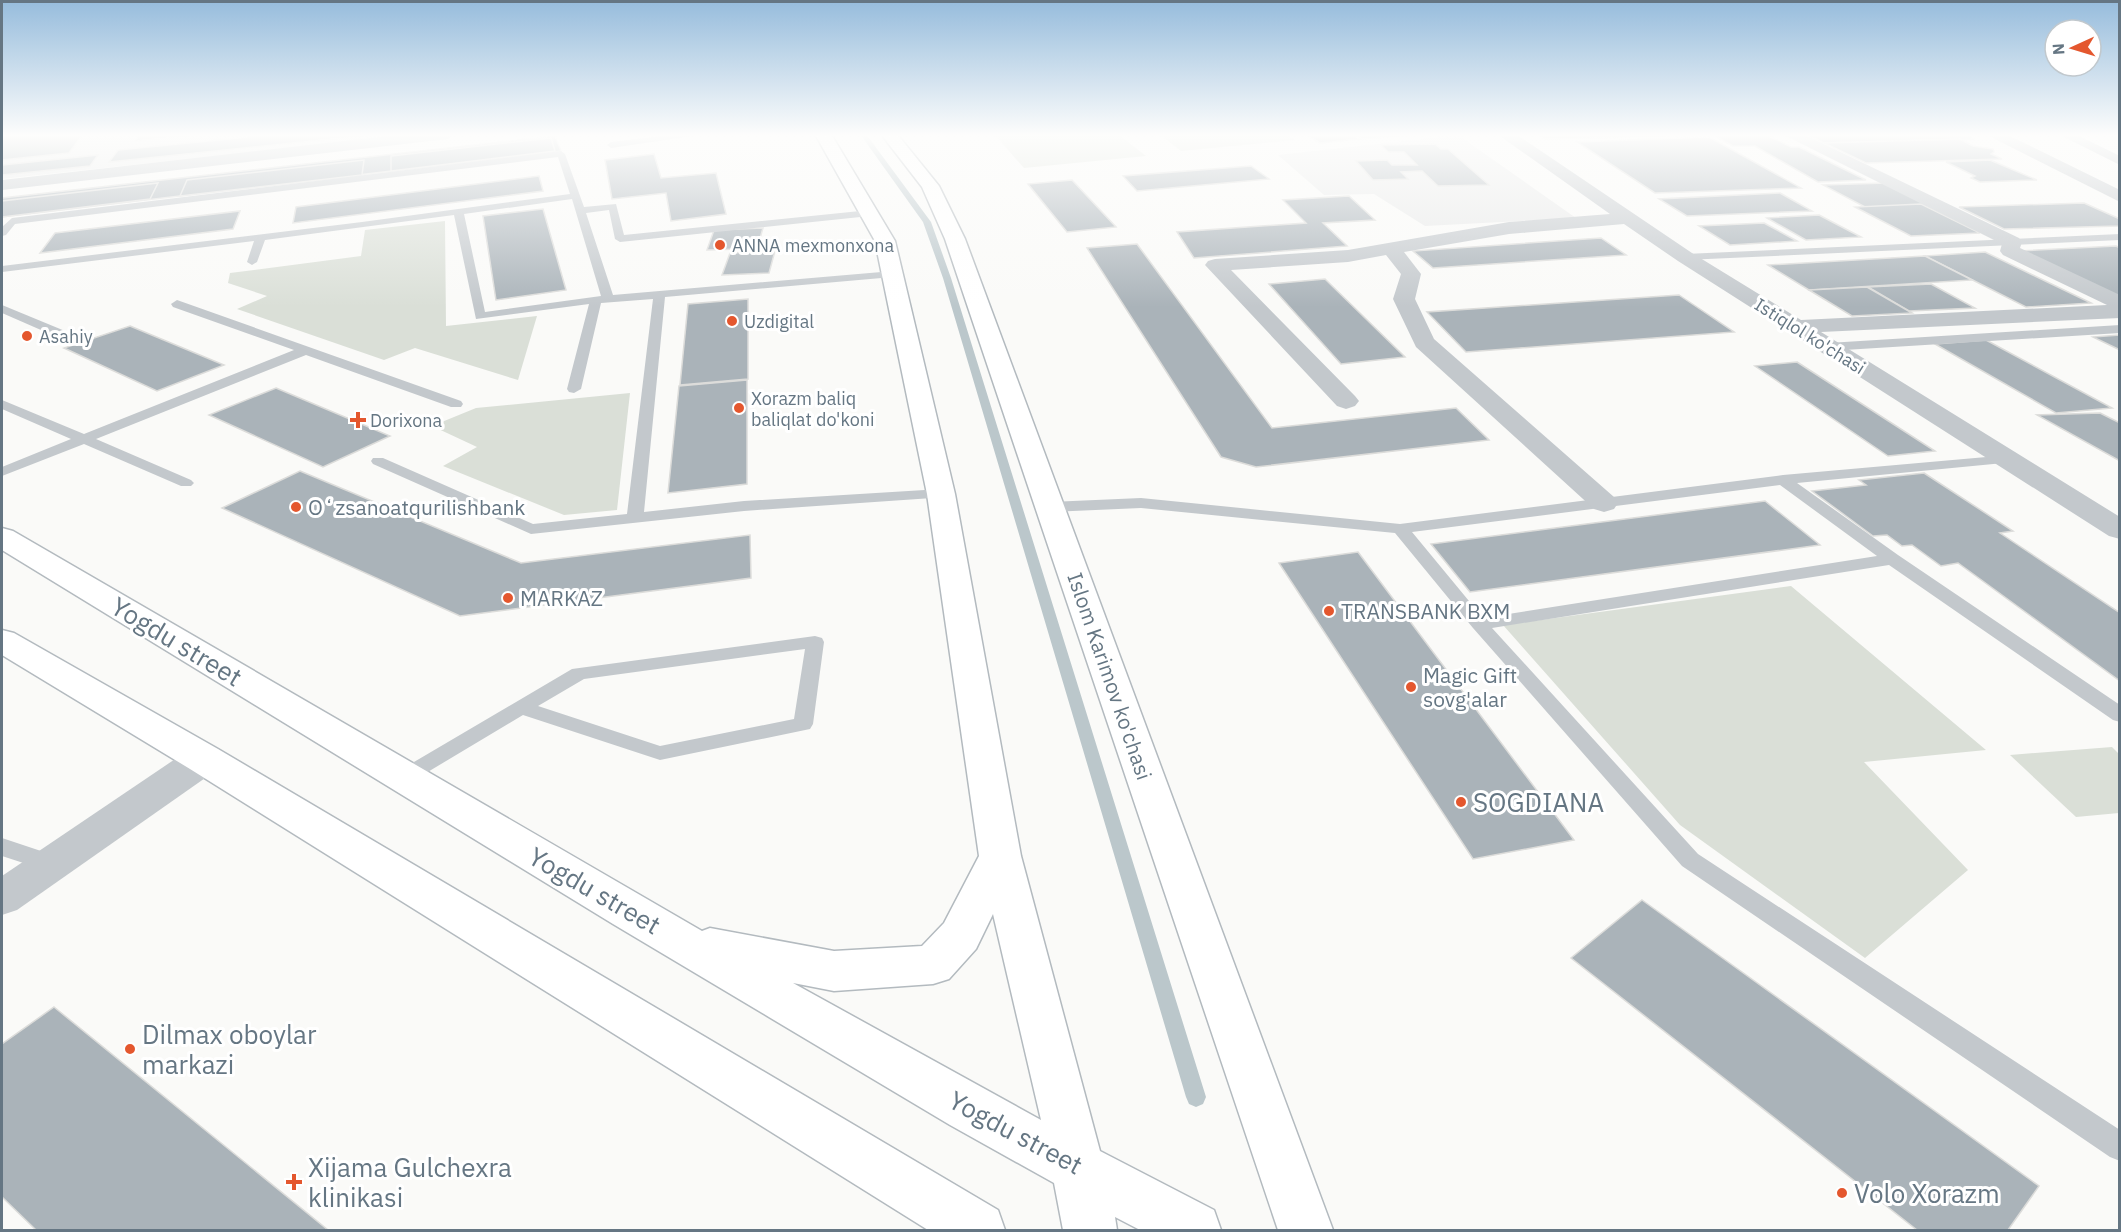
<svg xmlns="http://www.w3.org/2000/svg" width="2121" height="1232" viewBox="0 0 2121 1232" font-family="'IBM Plex Sans',sans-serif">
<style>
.built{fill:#e8e9e9}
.green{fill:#dadfd7}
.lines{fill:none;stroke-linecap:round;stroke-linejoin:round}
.stream{fill:#bbc7cb;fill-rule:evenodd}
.building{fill:#aab3b9;stroke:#dcdcda;stroke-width:1.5}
.secondary-casing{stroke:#b3babf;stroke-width:3}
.service{fill:#c3c8cc;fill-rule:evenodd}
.pedestrian{fill:#c3c8cc;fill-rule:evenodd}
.minor{fill:#c3c8cc;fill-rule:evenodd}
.secondary{fill:#fff;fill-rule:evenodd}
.poi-dot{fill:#e4572e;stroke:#fff;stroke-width:2}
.labels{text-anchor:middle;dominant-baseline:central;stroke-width:6;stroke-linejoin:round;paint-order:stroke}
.far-poi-label{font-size:18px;fill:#657683;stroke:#fff;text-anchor:start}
.far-street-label{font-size:18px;fill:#657683;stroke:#fff}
.poi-label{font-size:21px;fill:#657683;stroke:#fff;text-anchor:start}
.street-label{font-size:21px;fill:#657683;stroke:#fff}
.near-street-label{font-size:26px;fill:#657683;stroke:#fff}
.near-poi-label{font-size:26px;fill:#657683;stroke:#fff;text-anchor:start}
</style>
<rect width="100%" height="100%" fill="#fafaf8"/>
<g class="built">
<polygon points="2,134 416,134 2,179"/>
<polygon points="1458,135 1576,218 1425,226 1374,194 1324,195 1278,155"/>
</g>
<g class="green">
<polygon points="994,134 1118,134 1146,156 1024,168"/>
<polygon points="1159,134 1285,134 1295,140 1181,151"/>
<polygon points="445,221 446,326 537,316 518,380 415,348 384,360 237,309 267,296 228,283 230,273 361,256 365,230"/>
<polygon points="630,393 617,510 564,515 443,466 477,447 432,426 476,408"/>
<polygon points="1791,586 1986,750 1864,762 1968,870 1865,958 1680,825 1503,625"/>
<polygon points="2112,747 2119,754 2119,813 2076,817 2010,755"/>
</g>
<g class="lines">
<polygon class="stream" points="860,134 866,134 931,222 951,278 1206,1097 1203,1104 1196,1107 1189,1104 1186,1097 943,278 923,222"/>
</g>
<g class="building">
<polygon points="2,134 83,134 69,153 2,160"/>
<polygon points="140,134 203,134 135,141"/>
<polygon points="279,134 380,134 109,162 118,150"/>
<polygon points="1305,134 1352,134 1360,139 1320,143"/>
<polygon points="1355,134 1411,134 1412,135 1362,139"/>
<polygon points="1538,134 1661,134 1664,136 1545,139"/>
<polygon points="1711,134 1765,134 1791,147 1799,147 1866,180 1818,182 1755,146 1733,146"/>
<polygon points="1806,134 1964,134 1975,139 1824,143"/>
<polygon points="555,136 561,151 2,217 2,198"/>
<polygon points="1709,137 1801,188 1655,193 1577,142"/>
<polygon points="551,138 555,151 391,171 391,156"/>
<polygon points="1960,139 1973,146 1993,149 1994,152 1991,154 2002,159 1866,163 1824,143"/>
<polygon points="1435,144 1441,149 1448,149 1489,185 1438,186 1422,171 1401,172 1408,179 1373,180 1356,161 1387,160 1392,165 1417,165 1404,152 1388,152 1381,145"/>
<polygon points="654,154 661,178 716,173 726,214 671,221 666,193 612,199 605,160"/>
<polygon points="98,155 90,166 2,175 2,165"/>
<polygon points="364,160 362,175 180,196 187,180"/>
<polygon points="1990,160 2037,180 1980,182 1971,178 1975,176 1946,162"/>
<polygon points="1251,166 1269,179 1137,191 1123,176"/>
<polygon points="539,176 543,191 293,223 296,207"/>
<polygon points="1072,180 1116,227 1067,232 1028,184"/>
<polygon points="158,183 150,199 2,217 2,201"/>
<polygon points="1885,183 1930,205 1865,207 1823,185"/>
<polygon points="1780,193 1812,211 1687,216 1659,199"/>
<polygon points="1349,196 1375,220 1323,223 1347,246 1194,258 1177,232 1306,223 1283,200"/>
<polygon points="2084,203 2120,219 2120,226 2004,229 1959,207"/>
<polygon points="1921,204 1980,233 1911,236 1855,207"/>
<polygon points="543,209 566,290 496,300 483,216"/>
<polygon points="240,211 233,229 40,253 55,233"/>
<polygon points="1819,215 1861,237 1806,240 1767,218"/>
<polygon points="1764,223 1797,241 1730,245 1699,226"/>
<polygon points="763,228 759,242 772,241 771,248 707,250 714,230"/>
<polygon points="1601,238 1626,255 1433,268 1413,251"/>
<polygon points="1137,244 1272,428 1456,408 1489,440 1256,467 1221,457 1087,248"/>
<polygon points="2116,246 2120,248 2120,299 2018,251"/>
<polygon points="775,251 769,273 722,275 730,253"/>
<polygon points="1985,252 2091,303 2026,307 1925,256"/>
<polygon points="1925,256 1972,280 1809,290 1768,265"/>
<polygon points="1325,279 1405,357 1341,364 1269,284"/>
<polygon points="1931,284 1975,308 1909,311 1868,287"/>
<polygon points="1867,287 1912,313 1852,316 1809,290"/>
<polygon points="1679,295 1734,332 1466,352 1427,312"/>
<polygon points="748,299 748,379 680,385 688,304"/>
<polygon points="130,326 224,365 157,391 64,348"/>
<polygon points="2120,335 2120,350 2093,337"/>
<polygon points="1986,340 2112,408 2056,413 1935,344"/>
<polygon points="1797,362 1935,451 1888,456 1755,366"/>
<polygon points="747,380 747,484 668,493 679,386"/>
<polygon points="276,388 390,436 323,467 209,415"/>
<polygon points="2100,413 2120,423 2120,461 2037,415"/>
<polygon points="300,471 521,563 750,535 751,578 460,616 222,508"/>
<polygon points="1924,473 2013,531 2000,533 2120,613 2120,681 1958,563 1941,566 1912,545 1902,546 1887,535 1873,536 1812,491 1866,485 1859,480"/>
<polygon points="1765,501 1820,545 1470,592 1431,544"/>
<polygon points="1358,552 1574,840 1473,859 1279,563"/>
<polygon points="1642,900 2039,1186 2008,1230 1917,1230 1571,958"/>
<polygon points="54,1007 328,1230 36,1230 2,1197 2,1044"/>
</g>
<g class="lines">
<g class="secondary-casing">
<g id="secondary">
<path d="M815,134H831L895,241L955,494L1021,856L1100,1151L1214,1210L1221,1230H1140L1115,1217L1117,1230H1063L1054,1183L950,1125L613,924L2,550V528L13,531L702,931L710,928L834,951L922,946L944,923L979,856L927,494L875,241ZM993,914L1041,1120L793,983L834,991L933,984L949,979L976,949Z"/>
<polygon points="881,134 897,134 939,186 965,239 1333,1230 1278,1230 945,239 922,187"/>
<polygon points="2,630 14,633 218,749 998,1210 1005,1230 928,1230 190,769 2,655"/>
</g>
</g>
<g class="service">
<polygon points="679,134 706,134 611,148 607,145 611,142"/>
<path d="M561,151L565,154L584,207L616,204L624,235L870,210L875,213L870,216L620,242L615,239L609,210L586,213L613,295L893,271L899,274L893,277L665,297L644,512L744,501L941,489L949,494L947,497L744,511L531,534L373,464L371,461L373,458H383L533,524L627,514L653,299L601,303L581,389L574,393L569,392L567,389L589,304L476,319L454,215L265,240L257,262L252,265L247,262L254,241L2,272V266L362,222L570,194L558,157L15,224L6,235L2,236V227L12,218ZM572,199L601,296L485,312L464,214Z"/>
<polygon points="2120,234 2120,240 1685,260 1680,257 1685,254"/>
<polygon points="177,300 461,401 463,404 461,407 451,407 306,355 96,439 191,480 194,483 191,486 181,486 84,444 2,476 2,467 71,439 2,409 2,400 84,434 294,350 173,307 171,304"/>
<polygon points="2,305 65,331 67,334 65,337 57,337 2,313"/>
<polygon points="2120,325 2120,333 1828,351 1822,347 1828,343"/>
<path d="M2009,455L2014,456L2016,459L2014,462L1797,483L1898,555L2120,705V722L2113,720L1889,565L1492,628L1698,854L2120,1130V1161L2110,1157L1682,866L1473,628L1395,533L1141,508L1050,512L1042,507L1050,502L1141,498L1400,524L1783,475ZM1780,485L1877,556L1483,618L1412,532Z"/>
<path d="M815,636L822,638L824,642L813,724L810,729L660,760L523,715L411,782L404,785L397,782L393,777L397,772L572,669ZM805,649L794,719L660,746L538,706L584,679Z"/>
<polygon points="2,838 62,858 65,864 62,870 54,873 2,856"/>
</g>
<polygon class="pedestrian" points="2058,134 2075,134 2120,156 2120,165"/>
<g class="minor">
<polygon points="405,134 456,134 448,139 2,190 2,180"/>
<polygon points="1497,134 1516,134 1692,253 1801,320 2107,305 2003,255 2000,251 2002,244 1782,134 1803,134 2019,238 2022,242 2020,248 2120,295 2120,318 1821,332 2120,517 2120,539 2109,536 1678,261 1624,224 1509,234 1404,252 1421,274 1415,299 1434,339 1614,497 1618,503 1614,509 1604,512 1594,509 1416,347 1393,299 1401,274 1386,255 1348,262 1231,270 1355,396 1359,401 1355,406 1346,409 1337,406 1205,265 1208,261 1215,259 1348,250 1509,222 1610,214"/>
<polygon points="1985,134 2006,134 2120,190 2120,202"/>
<polygon points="204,745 218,749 223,759 218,769 17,910 2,915 2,876 190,749"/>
</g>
<use href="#secondary" class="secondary"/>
</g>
<linearGradient id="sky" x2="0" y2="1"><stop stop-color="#96bcdc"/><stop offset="0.44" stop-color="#fdfdfc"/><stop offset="1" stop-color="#fdfdfc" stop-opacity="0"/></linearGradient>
<rect width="2121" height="307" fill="url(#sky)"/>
<g class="poi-dot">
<circle cx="720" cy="245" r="6"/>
<circle cx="732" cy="321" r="6"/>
<circle cx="27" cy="336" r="6"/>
<circle cx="739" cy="408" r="6"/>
<path d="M355 411h6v6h6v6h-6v6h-6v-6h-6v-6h6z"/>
<circle cx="296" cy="507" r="6"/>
<circle cx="508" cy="598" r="6"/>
<circle cx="1329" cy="611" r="6"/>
<circle cx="1411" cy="687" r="6"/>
<circle cx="1461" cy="802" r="6"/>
<circle cx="130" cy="1049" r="6"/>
<path d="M291 1173h6v6h6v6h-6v6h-6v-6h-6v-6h6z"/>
<circle cx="1842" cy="1193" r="6"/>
</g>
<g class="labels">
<g class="far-poi-label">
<text x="732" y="245">ANNA mexmonxona</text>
<text x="744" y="321">Uzdigital</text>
<text x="39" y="336">Asahiy</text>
<text x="751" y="398">Xorazm baliq<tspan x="751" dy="21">baliqlat do'koni</tspan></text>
<text x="370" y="420">Dorixona</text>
</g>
<g class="far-street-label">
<text transform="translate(1810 336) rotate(32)">Istiqlol ko'chasi</text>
</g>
<g class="poi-label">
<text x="308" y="507">Oʻzsanoatqurilishbank</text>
<text x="520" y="598">MARKAZ</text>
<text x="1341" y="611">TRANSBANK BXM</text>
<text x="1423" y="675">Magic Gift<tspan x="1423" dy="24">sovg'alar</tspan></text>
</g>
<g class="street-label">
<text transform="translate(1110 676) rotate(71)">Islom Karimov ko'chasi</text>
</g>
<g class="near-street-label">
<text transform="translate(177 641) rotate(31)">Yogdu street</text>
<text transform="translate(595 890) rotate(30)">Yogdu street</text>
<text transform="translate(1016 1132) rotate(28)">Yogdu street</text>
</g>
<g class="near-poi-label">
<text x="1473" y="802">SOGDIANA</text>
<text x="142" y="1034">Dilmax oboylar<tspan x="142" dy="30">markazi</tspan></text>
<text x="308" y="1167">Xijama Gulchexra<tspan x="308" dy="30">klinikasi</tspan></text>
<text x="1854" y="1193">Volo Xorazm</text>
</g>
</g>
<rect width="2121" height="1232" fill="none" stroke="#657683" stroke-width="6"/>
<g transform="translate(2073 48) rotate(266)"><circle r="28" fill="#ffffff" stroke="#c1c8cd" stroke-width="1.5"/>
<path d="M0-4.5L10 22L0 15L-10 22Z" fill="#e4572e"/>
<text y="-9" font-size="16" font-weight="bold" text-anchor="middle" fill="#657683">N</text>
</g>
</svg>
